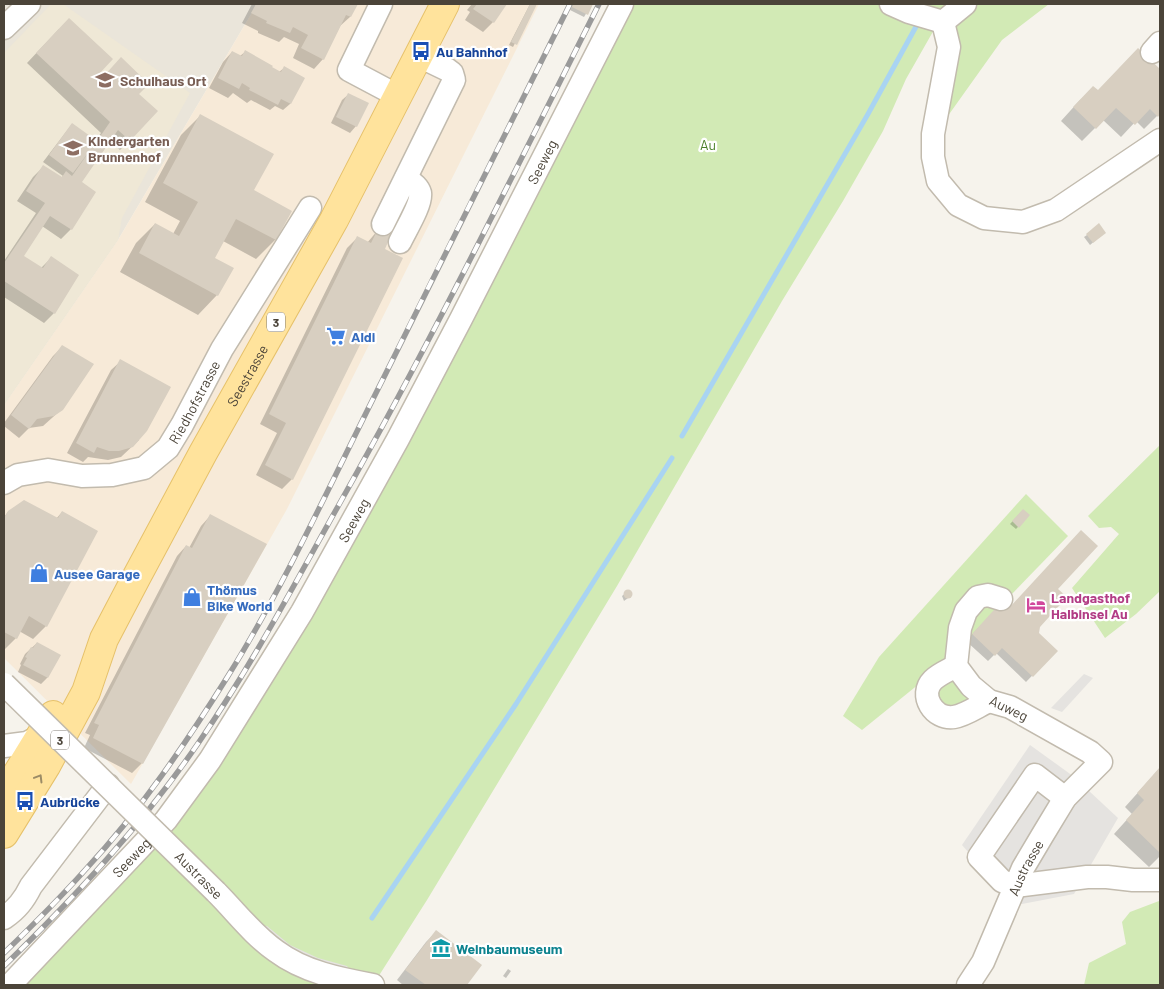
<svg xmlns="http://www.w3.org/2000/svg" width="1164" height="989" viewBox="0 0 1164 989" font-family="Barlow,sans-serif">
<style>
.residential{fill:#eae5da}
.commercial{fill:#f7ead8}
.education{fill:#efe8d6}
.green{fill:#d2eab5}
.parking{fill:#e5e3e0}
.shadow{fill:#0003}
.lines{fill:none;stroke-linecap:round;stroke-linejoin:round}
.stream{stroke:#a9d4f2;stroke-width:5}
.building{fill:#d8cfc1}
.minor-casing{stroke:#c2bbae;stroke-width:25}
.major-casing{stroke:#e6c16a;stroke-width:30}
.minor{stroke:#fff;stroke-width:22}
.major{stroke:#ffe39c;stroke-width:28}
.rail-casing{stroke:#9a9a9a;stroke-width:5.5}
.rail{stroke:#fff;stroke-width:4;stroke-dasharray:11;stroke-linecap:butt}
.minor-bridge-casing{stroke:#c2bbae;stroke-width:25;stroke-linecap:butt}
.minor-bridge{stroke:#fff;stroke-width:22}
.oneway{stroke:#9c8c66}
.labels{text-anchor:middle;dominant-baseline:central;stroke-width:4.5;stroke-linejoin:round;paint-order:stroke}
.shield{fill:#fff;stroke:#817c74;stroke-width:1}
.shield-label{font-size:12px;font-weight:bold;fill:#4b4439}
.transit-label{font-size:14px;font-weight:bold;fill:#164399;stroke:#fff;text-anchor:start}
.education-label{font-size:14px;font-weight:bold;fill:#785e54;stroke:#fff;text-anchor:start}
.park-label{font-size:14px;fill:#4a7f2a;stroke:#fff}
.street-label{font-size:14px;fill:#4b4439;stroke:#fff}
.shop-label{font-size:14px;font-weight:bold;fill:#366cbe;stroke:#fff;text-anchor:start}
.hotel-label{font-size:14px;font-weight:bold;fill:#b23c85;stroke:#fff;text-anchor:start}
.culture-label{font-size:14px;font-weight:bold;fill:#0d838f;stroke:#fff;text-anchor:start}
</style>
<rect width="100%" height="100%" fill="#f6f3ec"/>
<polygon class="residential" points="4,4 257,4 118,240 4,405"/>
<polygon class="commercial" points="257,4 539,4 287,509 131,784 4,658 4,405 118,240"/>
<polygon class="education" points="51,4 63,4 190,93 122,218 118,240 4,405 4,53"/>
<g class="green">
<polygon points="622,4 1049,4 1002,40 940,127 939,21 906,79 883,131 843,201 782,301 617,586 427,900 373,985 10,985 149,839 302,612"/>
<polygon points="1160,445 1160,591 1136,614 1105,638 1072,588 1119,534 1111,527 1099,528 1088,516"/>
<polygon points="1026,494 1068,536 945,663 862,730 843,716 879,657"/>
<polygon points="955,677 973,696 967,705 942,710 934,689"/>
<polygon points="1160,899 1160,985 1084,985 1089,963 1126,944 1122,922 1130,912 1159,901"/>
</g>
<g class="parking">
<polygon points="1084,674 1093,678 1062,712 1051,708"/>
<polygon points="1030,745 1073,776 1118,818 1074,894 1022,904 1003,892 962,845"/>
<polygon points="260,926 267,926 290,945 318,958 347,966 351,972 301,957"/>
</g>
<g class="shadow">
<polygon points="252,4 356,4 350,17 340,26 323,59 314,69 293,58 299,44 284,37 279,42 258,33 258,31 242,23"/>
<polygon points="472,4 505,4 493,22 483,32 465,20 470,12 467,10"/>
<polygon points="530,4 536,4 513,47 509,45"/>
<polygon points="573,4 592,4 584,17 570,10"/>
<polygon points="59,29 102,79 137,94 157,111 120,150 110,141 80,183 71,229 61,239 42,226 22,256 41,268 51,258 77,275 54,313 44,323 4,297 4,261 36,213 17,201 33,177 43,167 61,178 63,176 43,162 72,124 95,141 101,133 27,63"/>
<polygon points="1138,49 1160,70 1160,113 1144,129 1136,121 1121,137 1103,120 1082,141 1061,121 1080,100 1098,92"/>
<polygon points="232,52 240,56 245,52 268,72 279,72 284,68 303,78 290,104 283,110 275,106 270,110 251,100 247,103 233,93 228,98 209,88 223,62"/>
<polygon points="349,94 356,126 350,133 331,123 342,100"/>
<polygon points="200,116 252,191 290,211 275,240 256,259 223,241 214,258 217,295 198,315 120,272 136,243 155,224 173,234 180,221 145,202 181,135"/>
<polygon points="378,230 292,479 282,489 256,475 277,433 260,424 347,248 357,238 367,243"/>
<polygon points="1087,235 1102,235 1090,245 1084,237"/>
<polygon points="62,347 62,409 43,426 29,428 19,438 4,426 4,423 53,356"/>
<polygon points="121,361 139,440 121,457 108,460 88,457 83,462 67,453 111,370"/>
<polygon points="1023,510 1029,515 1016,529 1010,524"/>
<polygon points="8,512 56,519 62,512 46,626 33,639 19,631 16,638 4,650 4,517"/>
<polygon points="210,516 142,763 132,773 84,748 90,735 85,733 177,556 186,546 189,548 201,526"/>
<polygon points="1057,589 1039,626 1037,633 1056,651 1026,682 996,653 988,661 966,641 997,608 1009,608"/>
<polygon points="628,591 632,593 632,595 624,601 622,596"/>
<polygon points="37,643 59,655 47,678 41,684 18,672 21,665 20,664 25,654"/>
<polygon points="1160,768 1160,856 1149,867 1114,834 1132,814 1125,807"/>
<polygon points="436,932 480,966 465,985 403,985 397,980 426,942"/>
<polygon points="508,969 511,971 506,978 503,976"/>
</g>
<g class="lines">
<g class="stream">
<polyline points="682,436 868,114 918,23"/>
<polyline points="372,918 516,704 672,458"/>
</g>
</g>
<g class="building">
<polygon points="256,4 358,4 351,17 346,15 324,60 301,48 308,35 293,27 290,33 266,23 267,21 251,13"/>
<polygon points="477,4 507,4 494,23 473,9"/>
<polygon points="530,4 537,4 517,45 511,42"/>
<polygon points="573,4 593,4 588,15 572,7"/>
<polygon points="69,18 113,59 99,74 103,77 121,57 149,84 139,94 158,111 130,141 118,130 82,182 96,192 72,230 50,216 24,256 43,268 51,256 79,275 55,314 4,281 4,263 45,203 26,191 43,165 62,177 66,171 72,176 91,149 73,173 49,155 72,123 97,141 110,122 36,53"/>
<polygon points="1138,48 1160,69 1160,114 1158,117 1150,109 1135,125 1116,108 1096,129 1073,107 1093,86 1098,90"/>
<polygon points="245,50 273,66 272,67 281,72 284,66 305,78 291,104 281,99 278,105 249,90 250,88 242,83 239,89 218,78 232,51 242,56"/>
<polygon points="348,93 369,103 357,127 336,117"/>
<polygon points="200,114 274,154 254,190 292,211 276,240 236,219 215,258 234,268 218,296 139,253 155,223 179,236 198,202 163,183"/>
<polygon points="1099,223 1106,233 1093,243 1086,234"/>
<polygon points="378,229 391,235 385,249 403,258 293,480 265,465 286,423 269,414 357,236 371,243"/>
<polygon points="62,345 94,364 63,410 54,416 37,419 29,429 11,415"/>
<polygon points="120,359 171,387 147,431 133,447 119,451 109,451 97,447 94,453 76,443"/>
<polygon points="24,500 58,518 62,511 98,531 47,627 29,616 17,639 4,632 4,518 8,511"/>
<polygon points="1023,509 1030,515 1019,528 1012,521"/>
<polygon points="210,514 267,544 143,764 93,738 99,725 94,723 186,545 192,548"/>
<polygon points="1081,530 1098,546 1058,589 1067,597 1040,627 1039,633 1058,651 1033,677 1002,648 995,656 972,634 1003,600 1010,607"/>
<circle cx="628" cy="594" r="4.5"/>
<polygon points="37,642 61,655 48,678 23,665 27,658 25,657 31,647 33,648"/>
<polygon points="1160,767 1160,853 1126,820 1144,800 1137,793"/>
<polygon points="436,930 482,965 467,985 426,985 405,970"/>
</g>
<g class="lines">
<g class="minor-casing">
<g id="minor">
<polyline points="381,4 349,70 398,96"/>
<polyline points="891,4 909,12 943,22"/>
<polyline points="943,22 949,47 933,134 933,157 938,181 958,205 984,218 1023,222 1056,210 1160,140"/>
<polyline points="943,22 965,4"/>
<polyline points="4,28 29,4"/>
<polyline points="1152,52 1160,43"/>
<polyline points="383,224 454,80 452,73 448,70 419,56"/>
<path d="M400,242C405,231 422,204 420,193C418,186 411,182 406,178"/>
<path id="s1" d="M4,483L18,475L48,470L82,476L112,475L144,468L168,448L182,425L222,349L310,208"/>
<path d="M956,666C949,670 939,674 933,680C918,695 934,720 954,717C966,715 978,706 989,701"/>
<polyline points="4,746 27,743 42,735"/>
<polyline points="1065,798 1035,775 979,857 1002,881 1015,886 1087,877 1107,877 1133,880 1160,880"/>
<path d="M216,892C236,912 253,935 276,951C304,972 340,979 373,985"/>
<path d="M4,918C17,909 24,900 31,886L108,785"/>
<path id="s2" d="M10,985L166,820L210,760L302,612L398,439L461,319L622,4"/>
<path id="s3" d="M968,985L983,962L1023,868L1042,836L1065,798L1101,762L1090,752L1010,707L989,701L971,686L956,666L960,628L966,611L978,597L988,595L1001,599"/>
</g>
</g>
<g class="major-casing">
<g id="major">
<polyline points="4,795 53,715"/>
<path id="s4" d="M4,834L46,766L86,692L104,639L136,578L203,453L334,220L445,4"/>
</g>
</g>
<use href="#minor" class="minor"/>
<use href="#major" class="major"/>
<g class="rail-casing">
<g id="rail">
<path d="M4,953C32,926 60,898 86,869C140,811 186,743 228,676C287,581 333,478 383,379C445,253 508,129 570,4"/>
<path d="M4,966C75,897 143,824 199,742C252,665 295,583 341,501C433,338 515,171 599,4"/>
</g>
</g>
<use href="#rail" class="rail"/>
<g class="minor-bridge-casing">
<polyline id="minor-bridge" points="4,684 216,892"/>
</g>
<use href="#minor-bridge" class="minor-bridge"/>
</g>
<defs><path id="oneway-chevron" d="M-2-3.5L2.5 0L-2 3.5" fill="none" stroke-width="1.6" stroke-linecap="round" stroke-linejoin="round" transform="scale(1.25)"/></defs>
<use class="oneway" href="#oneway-chevron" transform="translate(39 778) rotate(-59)"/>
<defs>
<g id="bus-bare" transform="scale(1.5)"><path d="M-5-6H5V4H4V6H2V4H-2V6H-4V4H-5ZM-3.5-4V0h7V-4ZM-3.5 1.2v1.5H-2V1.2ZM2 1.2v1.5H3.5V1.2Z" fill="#1a4fb4" stroke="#fff" stroke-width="2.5" paint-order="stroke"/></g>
<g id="school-bare" transform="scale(1.5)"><path d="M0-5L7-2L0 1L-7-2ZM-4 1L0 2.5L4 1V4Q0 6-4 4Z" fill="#8d6e63" stroke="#fff" stroke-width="2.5" paint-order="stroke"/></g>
<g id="supermarket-bare" transform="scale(1.5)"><path d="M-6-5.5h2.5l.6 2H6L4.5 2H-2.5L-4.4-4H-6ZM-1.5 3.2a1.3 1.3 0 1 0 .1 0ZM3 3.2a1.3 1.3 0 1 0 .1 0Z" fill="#3f7fe0" stroke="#fff" stroke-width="2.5" paint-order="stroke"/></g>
<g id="shop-bare" transform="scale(1.5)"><path d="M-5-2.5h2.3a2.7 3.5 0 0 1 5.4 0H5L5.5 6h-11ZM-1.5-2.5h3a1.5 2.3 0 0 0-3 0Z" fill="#3f7fe0" stroke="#fff" stroke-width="2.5" paint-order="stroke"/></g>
<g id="hotel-bare" transform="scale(1.5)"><path d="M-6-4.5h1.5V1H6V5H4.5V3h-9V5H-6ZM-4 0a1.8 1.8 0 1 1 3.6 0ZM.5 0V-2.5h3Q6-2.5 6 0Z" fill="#d1479c" stroke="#fff" stroke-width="2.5" paint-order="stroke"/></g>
<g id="museum-bare" transform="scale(1.5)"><path d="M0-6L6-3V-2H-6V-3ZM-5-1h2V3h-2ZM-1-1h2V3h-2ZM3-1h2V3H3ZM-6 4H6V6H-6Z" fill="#0f9aa8" stroke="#fff" stroke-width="2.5" paint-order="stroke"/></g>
</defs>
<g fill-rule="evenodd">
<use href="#bus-bare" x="421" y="51"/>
<use href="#school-bare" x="105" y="80"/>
<use href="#school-bare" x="73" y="148"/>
<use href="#supermarket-bare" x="336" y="336"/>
<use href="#shop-bare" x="39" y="573"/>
<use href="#shop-bare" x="192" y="597"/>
<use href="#hotel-bare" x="1036" y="605"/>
<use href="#bus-bare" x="25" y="801"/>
<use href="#museum-bare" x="441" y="948"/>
</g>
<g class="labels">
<g class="shield">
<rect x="267" y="312.5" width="18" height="19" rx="4"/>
<rect x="51" y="730.5" width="18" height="19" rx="4"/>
</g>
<g class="shield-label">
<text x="276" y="322">3</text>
<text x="60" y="740">3</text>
</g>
<g class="transit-label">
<text x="436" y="51">Au Bahnhof</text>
<text x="40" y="801">Aubrücke</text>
</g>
<g class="education-label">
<text x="120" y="80">Schulhaus Ort</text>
<text x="88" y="140">Kindergarten<tspan x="88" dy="16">Brunnenhof</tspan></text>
</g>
<g class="park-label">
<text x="708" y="144">Au</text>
</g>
<g class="street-label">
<text stroke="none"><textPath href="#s2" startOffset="986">Seeweg</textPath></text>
<text stroke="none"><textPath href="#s4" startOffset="520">Seestrasse</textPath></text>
<text stroke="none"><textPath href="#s1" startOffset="228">Riedhofstrasse</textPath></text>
<text stroke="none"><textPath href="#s2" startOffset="581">Seeweg</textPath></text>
<text transform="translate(1009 708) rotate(26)">Auweg</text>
<text stroke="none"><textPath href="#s2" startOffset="176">Seeweg</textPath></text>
<text stroke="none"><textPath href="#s3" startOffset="131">Austrasse</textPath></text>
<text transform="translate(199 875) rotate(45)">Austrasse</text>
</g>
<g class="shop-label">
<text x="351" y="336">Aldi</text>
<text x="54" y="573">Ausee Garage</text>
<text x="207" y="589">Thömus<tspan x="207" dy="16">Bike World</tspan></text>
</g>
<g class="hotel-label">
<text x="1051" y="597">Landgasthof<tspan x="1051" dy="16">Halbinsel Au</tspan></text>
</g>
<g class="culture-label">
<text x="456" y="948">Weinbaumuseum</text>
</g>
</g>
<rect width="1164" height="989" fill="none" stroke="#4b4439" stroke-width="10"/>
</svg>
